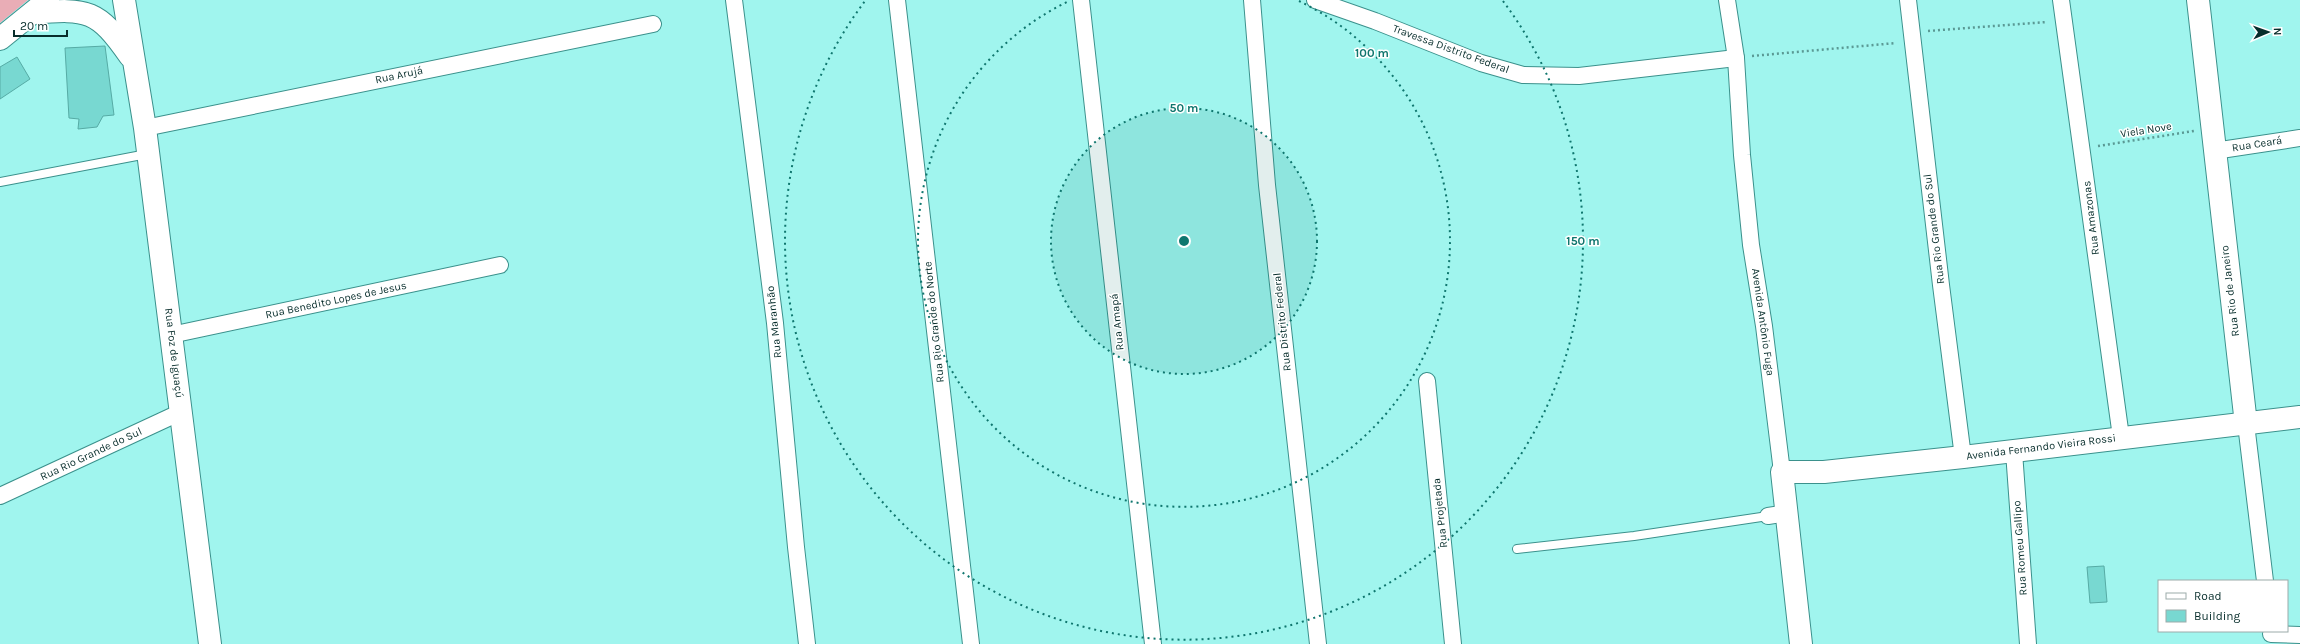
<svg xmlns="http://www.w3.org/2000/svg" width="2300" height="644" viewBox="0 0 2300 644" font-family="Karla,sans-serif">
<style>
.green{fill:#e9adb6}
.building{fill:#78d8d1;stroke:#56aba5}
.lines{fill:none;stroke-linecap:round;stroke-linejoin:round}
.lane-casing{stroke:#3b918c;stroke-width:10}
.street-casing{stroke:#3b918c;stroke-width:18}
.secondary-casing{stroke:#3b918c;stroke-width:24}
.primary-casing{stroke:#3b918c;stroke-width:24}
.path{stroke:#5a9994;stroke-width:2.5;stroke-dasharray:2 3;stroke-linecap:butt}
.lane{stroke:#fff;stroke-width:8}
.street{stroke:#fff;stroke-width:16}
.secondary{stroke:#fff;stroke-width:22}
.primary{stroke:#fff;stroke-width:22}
.ring{fill:none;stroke:#0f766e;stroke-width:2;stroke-dasharray:2 4}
.labels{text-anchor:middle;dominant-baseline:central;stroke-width:3;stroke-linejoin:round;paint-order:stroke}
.street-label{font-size:11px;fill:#072d2b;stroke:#fff}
.centre{fill:#0f766e;stroke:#fff;stroke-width:2}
.ring-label{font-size:12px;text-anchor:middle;font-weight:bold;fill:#0f766e;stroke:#fff;stroke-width:3;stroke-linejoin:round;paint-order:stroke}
</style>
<rect width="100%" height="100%" fill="#a0f5ee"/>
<polygon class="green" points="0,0 28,0 0,23"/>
<g class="building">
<polygon points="105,46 114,115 103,116 97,127 78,129 79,119 69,118 65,48"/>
<polygon points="17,57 30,79 0,99 0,67"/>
<polygon points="2104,566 2107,602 2090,603 2087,567"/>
</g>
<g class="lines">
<g class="lane-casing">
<g id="lane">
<polyline points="0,182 147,154"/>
<polyline points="1517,549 1634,536 1768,516"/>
</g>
</g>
<g class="street-casing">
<g id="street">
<polyline points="734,0 775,323 796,547 807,644"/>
<polyline points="897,0 971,644"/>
<polyline points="1081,0 1153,644"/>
<polyline points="1252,0 1267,185 1318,644"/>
<polyline points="1315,0 1375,21 1481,63 1523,75 1579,76 1736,58"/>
<polyline points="1727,0 1736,58 1742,155 1751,245 1764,326 1782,472"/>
<polyline points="1908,0 1941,285 1963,457"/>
<polyline points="2061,0 2121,437"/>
<polyline points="145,128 653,24"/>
<polyline points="2214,151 2300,138"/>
<polyline points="171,335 500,265"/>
<polyline points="1427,381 1453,644"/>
<polyline points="2246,424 2265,581"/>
<polyline points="2014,452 2028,644"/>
<polyline points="0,496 181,412"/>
<polyline points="1768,516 1788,513"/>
<polyline points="2271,634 2300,635"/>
</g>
</g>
<g class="secondary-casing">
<g id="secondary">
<polyline points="124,0 145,128 210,644"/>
<polyline points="2198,0 2246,424"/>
<path d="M33,13C88,8 98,10 130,56"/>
<polyline points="1801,644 1782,472 1824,472 1963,457 2300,417"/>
</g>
</g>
<g class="primary-casing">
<polyline id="primary" points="0,39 48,0"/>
</g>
<g class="path">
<polyline points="1928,31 2047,22"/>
<polyline points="1752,56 1896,43"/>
<polyline points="2098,146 2194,131"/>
</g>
<use href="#lane" class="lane"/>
<use href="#street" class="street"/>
<use href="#secondary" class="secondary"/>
<use href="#primary" class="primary"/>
</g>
<circle cx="1184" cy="241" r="133" fill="#0f766e" fill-opacity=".12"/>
<g class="ring">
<circle cx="1184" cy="241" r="133"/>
<path d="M1299 1A266 266 0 1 1 1069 1"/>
<path d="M1503 1A399 399 0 1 1 865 1"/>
</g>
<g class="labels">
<g class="street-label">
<text transform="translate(1451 49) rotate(20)">Travessa Distrito Federal</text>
<text transform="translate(399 75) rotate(-12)">Rua Arujá</text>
<text transform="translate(2146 130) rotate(-9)">Viela Nove</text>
<text transform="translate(2257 144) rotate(-9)">Rua Ceará</text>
<text transform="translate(2091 218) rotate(-97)">Rua Amazonas</text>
<text transform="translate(1934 229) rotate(-97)">Rua Rio Grande do Sul</text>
<text transform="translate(2230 291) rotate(-97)">Rua Rio de Janeiro</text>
<text transform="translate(336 300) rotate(-12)">Rua Benedito Lopes de Jesus</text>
<text transform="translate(774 322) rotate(-96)">Rua Maranhão</text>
<text transform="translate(934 322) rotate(-96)">Rua Rio Grande do Norte</text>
<text transform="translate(1117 322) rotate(-96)">Rua Amapá</text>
<text transform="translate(1282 322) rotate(-96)">Rua Distrito Federal</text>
<text transform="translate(1763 322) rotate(82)">Avenida Antônio Fuga</text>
<text transform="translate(174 353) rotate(83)">Rua Foz de Iguaçú</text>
<text transform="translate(2041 447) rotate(-7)">Avenida Fernando Vieira Rossi</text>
<text transform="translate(91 454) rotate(-25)">Rua Rio Grande do Sul</text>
<text transform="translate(1440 513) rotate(-96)">Rua Projetada</text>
<text transform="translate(2020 548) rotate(-94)">Rua Romeu Gallipo</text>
</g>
</g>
<circle cx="1184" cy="241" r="6" class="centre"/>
<g class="ring-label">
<text x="1372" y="57">100 m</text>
<text x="1184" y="112">50 m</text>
<text x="1583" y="245">150 m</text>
</g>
<rect x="2158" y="580" width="130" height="52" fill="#ffffff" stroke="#9cabaa"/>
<rect x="2166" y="593" width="20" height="6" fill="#ffffff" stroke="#9cabaa"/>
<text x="2194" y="600" font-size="12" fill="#072d2b">Road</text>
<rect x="2166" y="610" width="20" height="12" fill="#78d8d1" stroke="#9cabaa"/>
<text x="2194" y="620" font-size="12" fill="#072d2b">Building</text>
<g transform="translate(2268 32) rotate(88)" stroke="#ffffff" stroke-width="3" paint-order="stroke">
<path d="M0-3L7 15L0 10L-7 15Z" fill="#072d2b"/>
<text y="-6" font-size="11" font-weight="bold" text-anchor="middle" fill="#072d2b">N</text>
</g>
<path d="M14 30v6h53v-6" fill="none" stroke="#072d2b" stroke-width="2"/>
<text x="20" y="30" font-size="12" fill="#072d2b" stroke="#ffffff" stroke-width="3" paint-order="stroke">20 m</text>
</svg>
